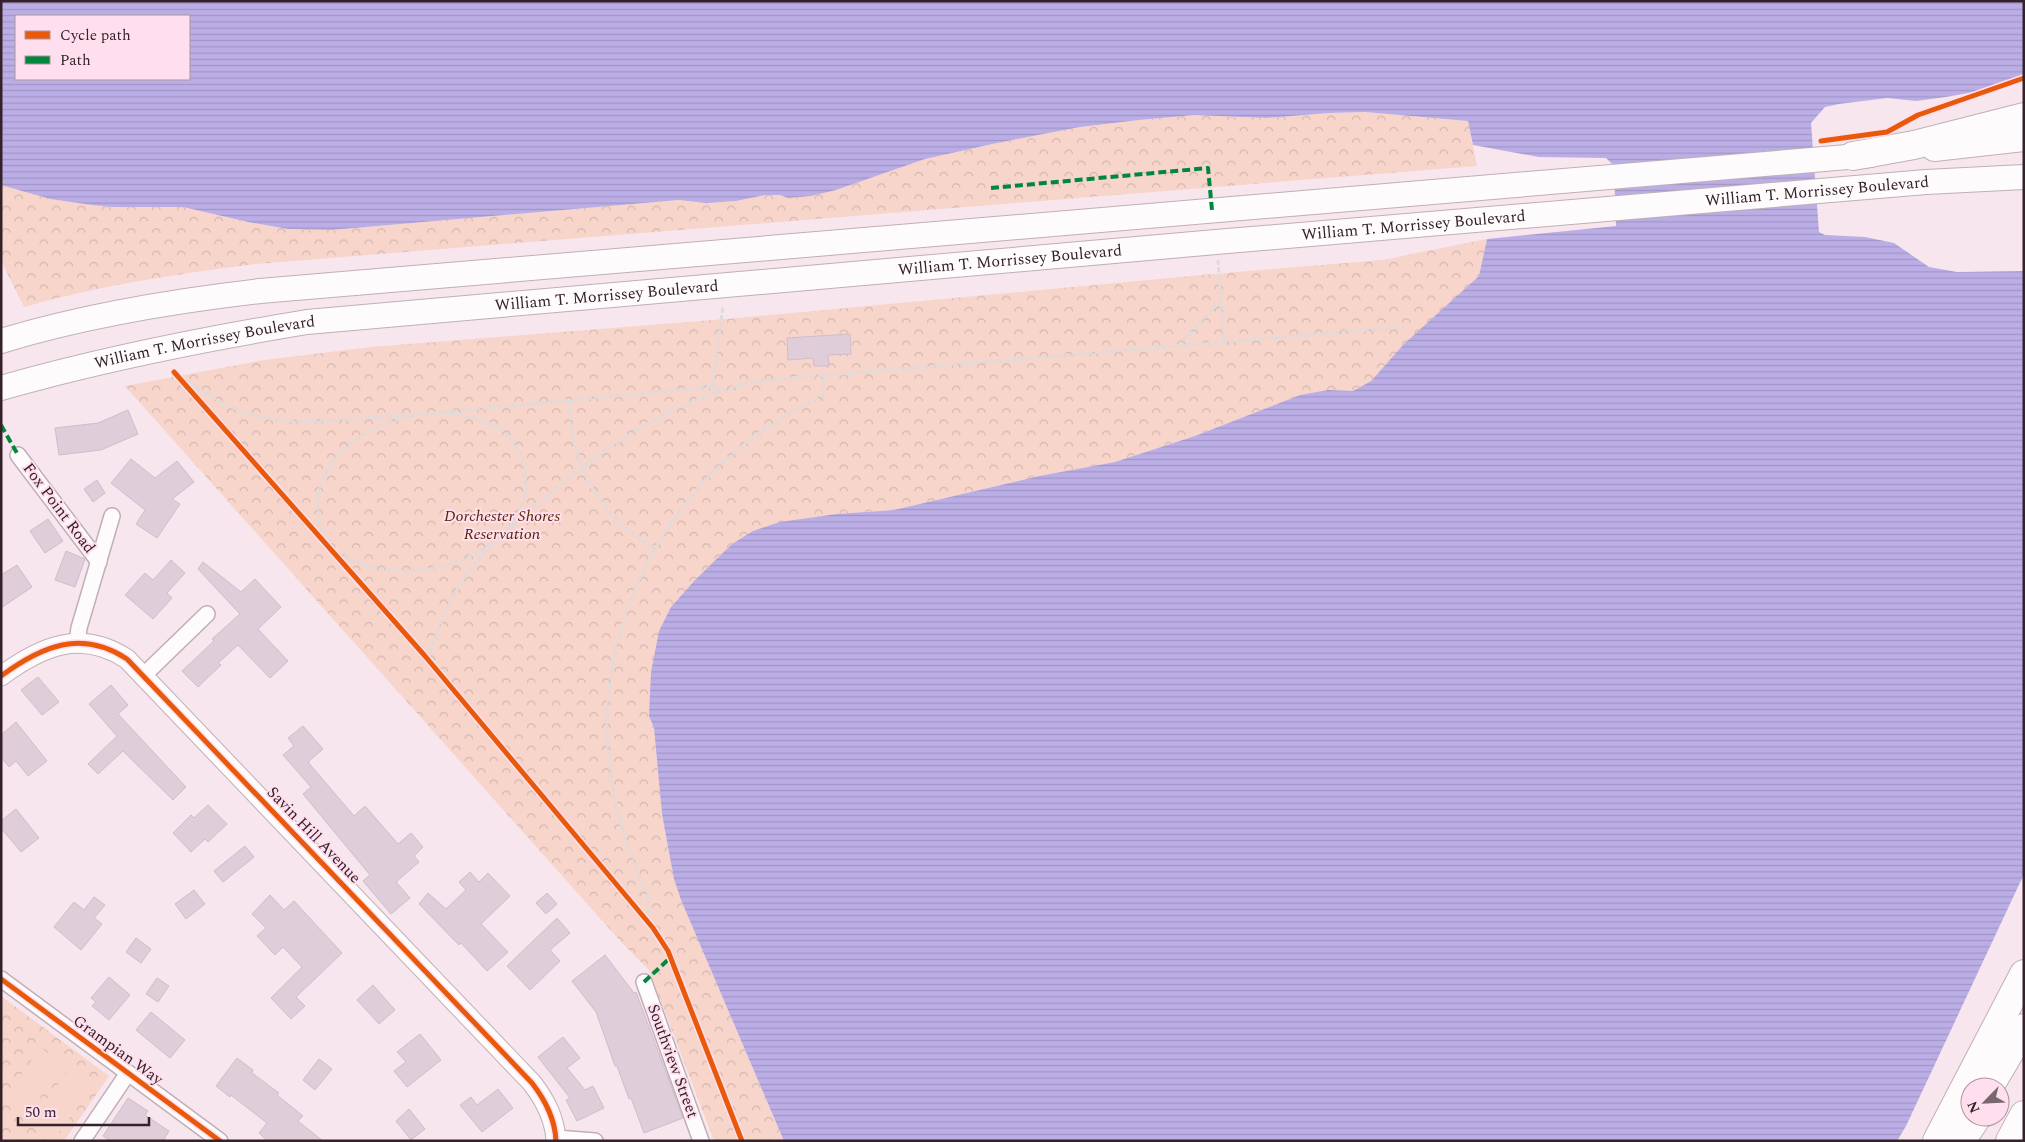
<svg xmlns="http://www.w3.org/2000/svg" width="2025" height="1142" viewBox="0 0 2025 1142" font-family="Spectral,serif">
<style>
.park{fill:url(#park-crowns)}
.garden{fill:#f7d5ca}
.water{fill:url(#water-rules);fill-rule:evenodd}
.building{fill:#dfcdd9;stroke:#cebec9}
.lines{fill:none;stroke-linecap:round;stroke-linejoin:round}
.minor-casing{stroke:#c0afb7;stroke-width:18}
.tertiary-casing{stroke:#c0afb7;stroke-width:21}
.primary-casing{stroke:#c0afb7;stroke-width:26}
.motorway-casing{stroke:#c0afb7;stroke-width:30}
.path{stroke:#dfdadc;stroke-width:3;stroke-dasharray:5 2.5;stroke-linecap:butt}
.minor{stroke:#fefbfc;stroke-width:15}
.tertiary{stroke:#fefbfc;stroke-width:19}
.primary{stroke:#fefbfc;stroke-width:24}
.motorway{stroke:#fefbfc;stroke-width:28}
.quiet{stroke:#00873e;stroke-width:4;stroke-dasharray:8 4;stroke-linecap:butt}
.cycleway-casing{stroke:#ffdfed;stroke-width:8}
.cycleway{stroke:#e8590c;stroke-width:5}
.labels{text-anchor:middle;dominant-baseline:central;stroke-width:4;stroke-linejoin:round;paint-order:stroke}
.street-label{font-size:16px;fill:#34212a;stroke:#ffdfed}
.park-label{font-size:16px;font-style:italic;fill:#552402;stroke:#ffdfed}
</style>
<defs>
<pattern id="park-crowns" width="20" height="18" patternUnits="userSpaceOnUse" patternTransform="scale(1.25)"><rect width="20" height="18" fill="#f7d5ca"/><path d="M2 6a3 3 0 1 1 6 0M12 15a3 3 0 1 1 6 0" fill="none" stroke="#d4b7ae"/></pattern>
<pattern id="water-rules" width="6" height="5" patternUnits="userSpaceOnUse" patternTransform="scale(1.25)"><rect width="6" height="5" fill="#bbaee6"/><path d="M0 2.5h6" fill="none" stroke="#a195c5"/></pattern>
</defs>
<rect width="100%" height="100%" fill="#f8e6ee"/>
<g class="park">
<path d="M1365,112L1468,121L1477,166L256,264C178,274 100,285 24,307L1,261V185L50,199L92,205L112,207H183L248,222L288,229L331,230L679,200L706,203L736,201L765,195H780L788,198L836,190L925,159L997,143L1080,127L1139,120L1194,115L1267,118L1329,113Z"/>
<polygon points="1487,239 1479,276 1386,364 1371,381 1353,391 1328,390 1300,395 1195,436 1115,462 1039,476 894,510 837,514 732,544 695,580 671,607 649,716 654,728 662,814 674,878 681,900 784,1141 714,1141 649,970 623,944 125,386 264,360 371,347 738,318 1213,274 1382,260"/>
<polygon points="1,996 109,1076 64,1141 1,1141"/>
</g>
<g class="garden">
<polygon points="41,1048 64,1065 27,1115 4,1098"/>
<polygon points="69,1069 93,1086 56,1136 32,1119"/>
</g>
<path class="water" d="M1,1H2024V78L1974,92L1946,97L1916,101L1887,98L1839,104L1825,107L1811,123L1819,232L1825,235L1865,237L1894,243L1929,267L1957,272L2024,271V874L1906,1126L1897,1141H784L681,900L674,879L662,814L654,728L649,716L651,672L659,631L671,607L695,580L732,544L753,531L780,522L837,514L894,510L1039,476L1115,462L1195,436L1300,395L1328,390L1353,391L1371,381L1404,344L1479,276L1487,239L1616,226L1614,166L1606,158L1539,157L1473,145L1468,121L1365,112L1329,113L1267,118L1194,115L1139,120L1080,127L997,143L925,159L836,190L811,196L788,198L780,195H765L736,201L706,203L679,200L331,230L288,229L248,222L183,207H112L92,205L50,199L1,185ZM16,16H189V79H16Z"/>
<g class="building">
<polygon points="850,334 851,354 828,355 829,366 814,366 813,358 788,360 787,338"/>
<polygon points="128,410 138,434 101,450 59,455 55,428 98,423"/>
<polygon points="131,459 155,478 177,461 194,482 172,499 180,504 157,538 136,524 145,510 111,483"/>
<polygon points="97,480 105,493 93,502 84,489"/>
<polygon points="48,519 63,541 45,553 30,531"/>
<polygon points="66,551 85,559 75,587 55,580"/>
<polygon points="171,560 185,573 167,593 172,598 153,619 125,595 145,573 153,580"/>
<polygon points="203,562 241,592 255,579 281,607 258,629 288,661 270,678 238,645 218,663 221,665 198,687 182,671 214,641 212,639 240,614 198,569"/>
<polygon points="17,565 32,587 1,608 1,575"/>
<polygon points="38,677 59,702 42,715 21,690"/>
<polygon points="111,685 128,705 118,714 186,787 173,800 123,751 98,774 88,764 117,736 89,704"/>
<polygon points="16,722 47,761 28,776 16,761 9,767 1,757 1,735"/>
<polygon points="303,726 323,749 308,762 354,816 365,806 398,844 411,833 423,847 414,856 419,862 396,882 410,898 391,914 363,881 370,875 303,794 311,787 283,755 294,746 288,738"/>
<polygon points="208,805 227,824 208,842 205,839 191,852 173,833 191,815 194,818"/>
<polygon points="16,809 39,838 21,852 1,828 1,821"/>
<polygon points="245,846 254,857 223,882 214,871"/>
<polygon points="470,872 479,882 488,873 510,896 481,924 508,952 487,971 461,943 459,945 419,904 428,893 446,909 466,890 459,882"/>
<polygon points="194,890 205,904 186,919 175,904"/>
<polygon points="547,893 557,904 546,914 536,903"/>
<polygon points="270,895 284,910 294,901 342,953 296,997 305,1006 291,1019 271,998 302,967 283,947 275,955 257,936 266,928 252,914"/>
<polygon points="94,897 105,905 94,918 102,924 81,950 54,927 74,902 84,910"/>
<polygon points="557,918 570,933 550,950 560,961 530,990 507,966"/>
<polygon points="136,938 151,949 141,963 126,952"/>
<polygon points="605,955 634,993 636,992 683,1118 644,1133 631,1098 629,1099 617,1066 615,1066 596,1012 572,981"/>
<polygon points="109,977 130,995 109,1020 92,1006 96,1002 91,998"/>
<polygon points="157,978 169,986 158,1002 146,994"/>
<polygon points="373,985 395,1010 379,1024 357,1000"/>
<polygon points="151,1012 185,1040 170,1058 136,1030"/>
<polygon points="420,1034 441,1060 407,1087 394,1071 406,1062 397,1052"/>
<polygon points="563,1037 580,1058 567,1068 585,1090 593,1086 604,1108 577,1121 566,1100 570,1098 538,1057"/>
<polygon points="237,1058 253,1070 252,1073 279,1093 277,1095 303,1116 298,1121 323,1141 268,1141 259,1133 267,1123 231,1095 230,1097 216,1086"/>
<polygon points="319,1059 332,1069 315,1090 303,1080"/>
<polygon points="498,1089 513,1108 482,1132 460,1105 471,1097 477,1105"/>
<polygon points="128,1098 148,1111 145,1115 169,1131 163,1141 111,1141 103,1136"/>
<polygon points="409,1109 425,1129 411,1140 396,1121"/>
</g>
<g class="lines">
<g class="minor-casing">
<g id="minor">
<polyline points="18,455 99,562"/>
<polyline points="77,643 79,628 112,516"/>
<polyline points="144,675 207,614"/>
<polyline points="1,979 220,1141"/>
<polyline points="644,982 701,1141"/>
<polyline points="556,1138 595,1141"/>
<polyline points="82,1141 128,1073"/>
</g>
</g>
<g class="tertiary-casing">
<path id="tertiary" d="M1,676C42,646 81,629 127,659L532,1083C545,1100 555,1118 556,1141"/>
</g>
<g class="primary-casing">
<g id="primary">
<polyline points="1934,149 2024,139"/>
<path d="M1,341C86,315 173,301 260,291L1871,155"/>
<path id="s1" d="M1,388C102,359 204,339 307,322L1216,242L1926,182L2024,177"/>
</g>
</g>
<g class="motorway-casing">
<g id="motorway">
<polyline points="1853,156 1914,145 2024,117"/>
<polyline points="1989,1087 2024,1028"/>
<polyline points="1937,1141 2024,974"/>
<polyline points="1961,1141 1977,1117"/>
<polyline points="2010,1141 2024,1115"/>
</g>
</g>
<g class="path">
<polyline points="1218,260 1224,342"/>
<polyline points="1178,346 1220,301"/>
<path d="M174,372C195,386 217,402 241,411C293,431 354,417 409,415"/>
<polyline points="712,387 723,306"/>
<path d="M569,400C571,464 599,517 655,548"/>
<polyline points="445,412 712,387 722,391"/>
<path d="M450,413C466,417 482,419 497,427C510,434 520,449 523,463C540,525 474,565 420,570C396,573 368,568 346,557C329,549 323,538 319,519C309,464 360,428 408,417C422,413 436,413 450,413Z"/>
<path d="M428,660C437,633 445,607 461,583C478,556 502,535 526,514C595,453 665,402 757,381L1404,327"/>
<path d="M648,921C653,897 640,879 631,857C623,834 617,811 613,787C588,664 642,530 737,450C763,428 793,411 823,395L822,376"/>
</g>
<use href="#minor" class="minor"/>
<use href="#tertiary" class="tertiary"/>
<use href="#primary" class="primary"/>
<use href="#motorway" class="motorway"/>
<g class="quiet">
<polyline points="991,188 1208,168 1212,210"/>
<polyline points="1,425 18,455"/>
<polyline points="644,982 671,957"/>
</g>
<g class="cycleway-casing">
<g id="cycleway">
<polyline points="1821,141 1887,132 1918,115 2024,78"/>
<polyline points="174,372 425,656 653,928 668,951 742,1141"/>
<path d="M1,676C42,646 81,629 127,659L532,1083C545,1100 555,1118 556,1141"/>
<polyline points="1,979 220,1141"/>
</g>
</g>
<use href="#cycleway" class="cycleway"/>
</g>
<g class="labels">
<g class="street-label">
<text stroke="none"><textPath href="#s1" startOffset="1829">William T. Morrissey Boulevard</textPath></text>
<text stroke="none"><textPath href="#s1" startOffset="1424">William T. Morrissey Boulevard</textPath></text>
<text stroke="none"><textPath href="#s1" startOffset="1019">William T. Morrissey Boulevard</textPath></text>
<text stroke="none"><textPath href="#s1" startOffset="614">William T. Morrissey Boulevard</textPath></text>
<text stroke="none"><textPath href="#s1" startOffset="209">William T. Morrissey Boulevard</textPath></text>
<text transform="translate(59 508) rotate(53)">Fox Point Road</text>
<text transform="translate(314 835) rotate(46)">Savin Hill Avenue</text>
<text transform="translate(118 1050) rotate(36)">Grampian Way</text>
<text transform="translate(673 1061) rotate(70)">Southview Street</text>
</g>
<g class="park-label">
<text x="502" y="516">Dorchester Shores<tspan x="502" dy="18">Reservation</tspan></text>
</g>
</g>
<rect width="2025" height="1142" fill="none" stroke="#34212a" stroke-width="5"/>
<rect x="15" y="15" width="175" height="65" fill="#ffdfed" stroke="#ae939f"/>
<rect x="25" y="31" width="25" height="8" fill="#e8590c" stroke="#ae939f"/>
<text x="60" y="40" font-size="15" fill="#34212a">Cycle path</text>
<rect x="25" y="56" width="25" height="8" fill="#00873e" stroke="#ae939f"/>
<text x="60" y="65" font-size="15" fill="#34212a">Path</text>
<g transform="translate(1985 1102) rotate(246)"><circle r="24" fill="#ffdfed" stroke="#ae939f"/>
<path d="M0-4L9 19L0 12L-9 19Z" fill="#79666f"/>
<text y="-8" font-size="14" font-weight="bold" text-anchor="middle" fill="#34212a">N</text>
</g>
<path d="M18 1117v8h131v-8" fill="none" stroke="#34212a" stroke-width="2.5"/>
<text x="25" y="1117" font-size="15" fill="#34212a" stroke="#ffdfed" stroke-width="4" paint-order="stroke">50 m</text>
</svg>
